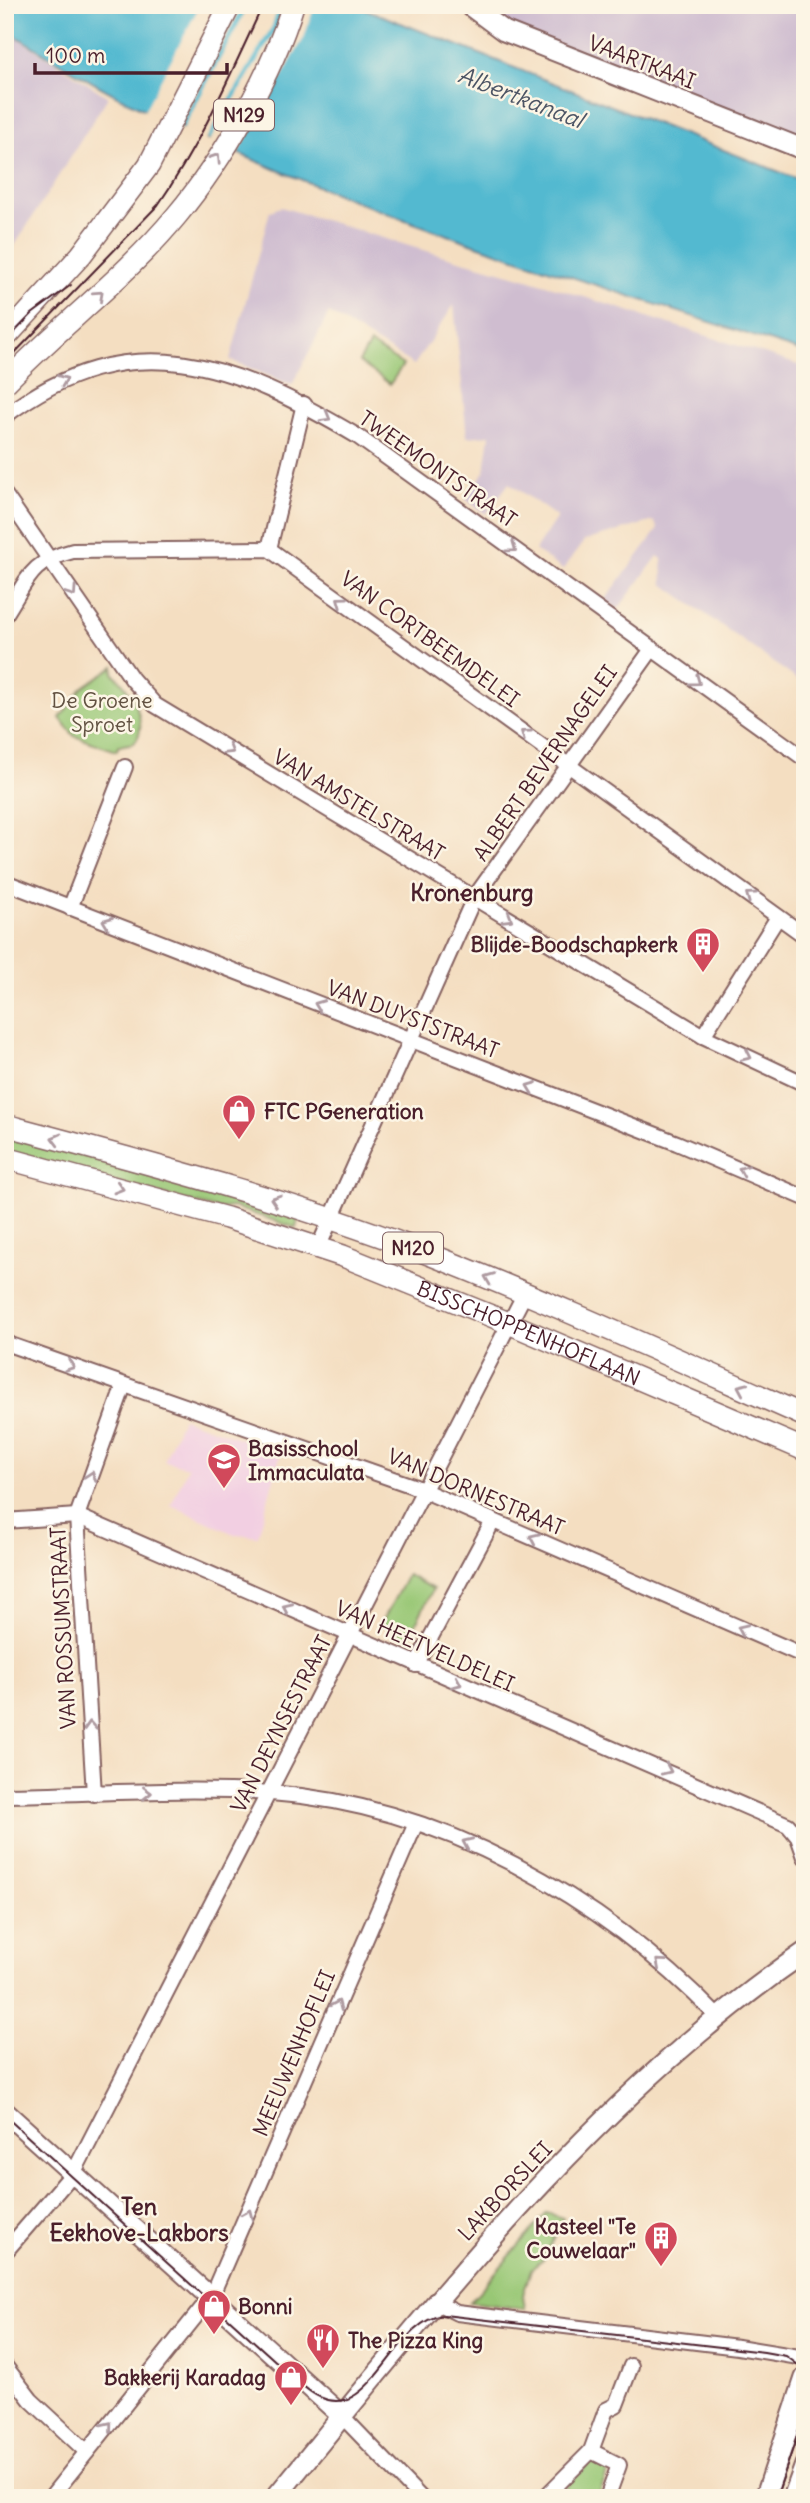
<svg xmlns="http://www.w3.org/2000/svg" width="810" height="2503" viewBox="0 0 810 2503" font-family="Delius,sans-serif">
<style>
.built{fill:#f2cfe2}
.industrial{fill:#cfbdd0}
.green{fill:#98c775;stroke:#717350;stroke-width:2}
.water{fill:#52b9d0;stroke:#4e6c7e;stroke-width:2}
.pier{fill:#f4dec1}
.lines{fill:none;stroke-linecap:round;stroke-linejoin:round}
.street-casing{stroke:#866260;stroke-width:18}
.secondary-casing{stroke:#866260;stroke-width:23}
.primary-casing{stroke:#866260;stroke-width:24}
.street{stroke:#fff;stroke-width:14}
.secondary{stroke:#fff;stroke-width:19}
.primary{stroke:#fff;stroke-width:21}
.tram{stroke:#4a1f2b;stroke-width:2}
.oneway{stroke:#ae9aa0}
.labels{text-anchor:middle;dominant-baseline:central;stroke-width:5;stroke-linejoin:round;paint-order:stroke}
.shield{fill:#fcf5e5;stroke:#7f5f63;stroke-width:2}
.shield-label{font-size:19px;font-weight:bold;fill:#4a1f2b}
.street-label{font-size:21px;fill:#4a1f2b;stroke:#fcf5e5}
.park-label{font-size:21px;fill:#615141;stroke:#fcf5e5}
.poi-label{font-size:21px;font-weight:bold;fill:#4a1f2b;stroke:#fcf5e5;text-anchor:start}
.water-label{font-size:23px;font-style:italic;fill:#4d5565;stroke:#fcf5e5}
.neighbourhood-label{font-size:23px;font-weight:bold;fill:#4a1f2b;stroke:#fcf5e5}
</style>
<rect width="100%" height="100%" fill="#fcf5e5"/>
<filter id="ink" filterUnits="userSpaceOnUse"><feTurbulence type="fractalNoise" baseFrequency=".0143" numOctaves="2"/><feDisplacementMap in="SourceGraphic" scale="14" xChannelSelector="R" yChannelSelector="G"/><feConvolveMatrix kernelMatrix="1 2 1 2 8 2 1 2 1" color-interpolation-filters="sRGB"/></filter>
<filter id="wash" filterUnits="userSpaceOnUse"><feTurbulence type="fractalNoise" baseFrequency=".00686" numOctaves="4" result="noise"/><feDisplacementMap in="SourceGraphic" scale="28" xChannelSelector="R" yChannelSelector="G"/><feGaussianBlur stdDeviation="1.57" result="paint"/><feColorMatrix in="noise" values="0 0 0 0 0 0 0 0 0 0 0 0 0 0 0 0 0 1.4 0 .05"/><feComposite in="paint" operator="in"/></filter>
<g filter="url(#wash)">
<rect width="100%" height="100%" fill="#f4dec1"/>
<polygon class="built" points="182,1418 281,1453 258,1536 234,1534 171,1505 188,1467 164,1461"/>
<g class="industrial">
<polygon points="482,5 805,5 805,145 502,22"/>
<polygon points="5,30 108,97 5,261"/>
<polygon points="281,207 419,249 521,277 805,367 805,685 663,584 662,559 658,556 618,609 605,600 658,529 654,521 584,541 563,570 535,550 557,517 509,483 486,514 465,499 485,471 490,435 467,437 454,305 414,365 329,313 292,385 230,360 270,211"/>
</g>
<g class="green">
<polygon points="370,344 403,365 390,384 359,362"/>
<path d="M114,666L113,673C129,687 151,724 134,743L119,746L116,751L74,736L60,718L82,688Z"/>
<polygon points="5,1133 299,1217 296,1228 233,1207 217,1209 5,1153"/>
<polygon points="407,1575 433,1589 408,1639 381,1624"/>
<polygon points="547,2213 563,2218 543,2260 531,2269 523,2295 525,2309 470,2302"/>
<polygon points="592,2460 608,2470 598,2498 554,2498"/>
</g>
<path class="water" d="M5,5H355L805,182V353C582,279 354,214 143,109C95,86 50,57 5,29Z"/>
<g class="pier">
<polygon points="200,5 243,5 178,129 143,113"/>
<polygon points="249,5 278,5 272,26 205,142 182,131"/>
<polygon points="284,5 315,5 304,38 236,156 208,143 278,27"/>
</g>
</g>
<g filter="url(#ink)">
<g class="lines">
<g class="street-casing">
<g id="street">
<path d="M5,416C130,321 236,364 357,436L805,759"/>
<polyline points="5,495 132,679 155,705 703,1036 805,1084"/>
<polyline points="269,549 304,404"/>
<path d="M5,615C28,580 29,562 73,551L269,549L805,936"/>
<polyline points="5,882 677,1143 805,1198"/>
<polyline points="70,908 125,767"/>
<polyline points="703,1036 778,917"/>
<polyline points="318,1248 474,898 652,649"/>
<polyline points="5,1343 413,1486 805,1656"/>
<polyline points="5,1521 77,1516 788,1825 798,1837 805,1857"/>
<polyline points="416,1665 493,1521"/>
<polyline points="94,1794 77,1516 124,1385"/>
<path d="M5,1795C93,1794 183,1787 271,1793C440,1805 602,1897 718,2017"/>
<polyline points="5,2252 74,2172 525,1293"/>
<polyline points="437,2303 457,2313 738,2347 805,2358"/>
<polyline points="5,2366 31,2400 87,2452"/>
<polyline points="342,2416 421,2498"/>
<polyline points="591,2451 619,2465 607,2498"/>
<polyline points="50,2498 211,2297 416,1823"/>
<polyline points="544,2498 591,2451 606,2410 616,2405 631,2366"/>
</g>
</g>
<g class="secondary-casing">
<g id="secondary">
<polyline points="469,5 504,31 805,150"/>
<polyline points="5,2112 342,2416"/>
<path d="M275,2498C436,2302 594,2097 805,1952"/>
<polyline points="765,2498 805,2378"/>
<polyline points="793,2498 805,2465"/>
</g>
</g>
<g class="primary-casing">
<g id="primary">
<polyline points="5,338 81,255 149,165 230,5"/>
<path d="M5,383C61,325 126,277 177,215C223,160 272,74 293,5"/>
<path d="M5,1125C144,1162 282,1198 416,1249C547,1300 676,1359 805,1416"/>
<path id="s1" d="M5,1158L227,1218L343,1256L511,1324L805,1450"/>
</g>
</g>
<use href="#street" class="street"/>
<use href="#secondary" class="secondary"/>
<use href="#primary" class="primary"/>
<g class="tram">
<polyline points="5,342 32,314 71,285"/>
<path d="M5,363L158,205C201,143 231,73 263,5"/>
<path d="M5,2116L303,2386C369,2443 388,2321 444,2315L764,2352L786,2356L805,2370"/>
<polyline points="776,2498 805,2413"/>
</g>
</g>
<defs><path id="oneway-chevron" d="M-2-3.5L2.5 0L-2 3.5" fill="none" stroke-width="1.6" stroke-linecap="round" stroke-linejoin="round" transform="scale(1.75)"/></defs>
<g class="oneway">
<use href="#oneway-chevron" transform="translate(216 158) rotate(-57)"/>
<use href="#oneway-chevron" transform="translate(99 295) rotate(-42)"/>
<use href="#oneway-chevron" transform="translate(63 380) rotate(-21)"/>
<use href="#oneway-chevron" transform="translate(326 417) rotate(30)"/>
<use href="#oneway-chevron" transform="translate(512 548) rotate(36)"/>
<use href="#oneway-chevron" transform="translate(72 592) rotate(56)"/>
<use href="#oneway-chevron" transform="translate(341 601) rotate(-144)"/>
<use href="#oneway-chevron" transform="translate(696 681) rotate(36)"/>
<use href="#oneway-chevron" transform="translate(525 734) rotate(-144)"/>
<use href="#oneway-chevron" transform="translate(229 750) rotate(31)"/>
<use href="#oneway-chevron" transform="translate(750 896) rotate(-144)"/>
<use href="#oneway-chevron" transform="translate(508 918) rotate(31)"/>
<use href="#oneway-chevron" transform="translate(107 922) rotate(-159)"/>
<use href="#oneway-chevron" transform="translate(319 1005) rotate(-159)"/>
<use href="#oneway-chevron" transform="translate(747 1056) rotate(25)"/>
<use href="#oneway-chevron" transform="translate(531 1087) rotate(-159)"/>
<use href="#oneway-chevron" transform="translate(56 1139) rotate(-165)"/>
<use href="#oneway-chevron" transform="translate(743 1170) rotate(-157)"/>
<use href="#oneway-chevron" transform="translate(119 1188) rotate(16)"/>
<use href="#oneway-chevron" transform="translate(275 1200) rotate(-162)"/>
<use href="#oneway-chevron" transform="translate(489 1278) rotate(-158)"/>
<use href="#oneway-chevron" transform="translate(70 1366) rotate(19)"/>
<use href="#oneway-chevron" transform="translate(742 1388) rotate(-156)"/>
<use href="#oneway-chevron" transform="translate(91 1476) rotate(-71)"/>
<use href="#oneway-chevron" transform="translate(534 1538) rotate(-156)"/>
<use href="#oneway-chevron" transform="translate(287 1608) rotate(-156)"/>
<use href="#oneway-chevron" transform="translate(742 1629) rotate(-156)"/>
<use href="#oneway-chevron" transform="translate(457 1683) rotate(24)"/>
<use href="#oneway-chevron" transform="translate(90 1726) rotate(-93)"/>
<use href="#oneway-chevron" transform="translate(667 1770) rotate(24)"/>
<use href="#oneway-chevron" transform="translate(147 1793) rotate(-1)"/>
<use href="#oneway-chevron" transform="translate(467 1843) rotate(-156)"/>
<use href="#oneway-chevron" transform="translate(660 1963) rotate(-139)"/>
<use href="#oneway-chevron" transform="translate(337 2005) rotate(-67)"/>
<use href="#oneway-chevron" transform="translate(248 2214) rotate(-67)"/>
<use href="#oneway-chevron" transform="translate(108 2426) rotate(-51)"/>
</g>
</g>
<defs>
<g id="building-pin" transform="scale(1.75)"><path d="M0 17L-7.5 6A9.5 9.5 0 1 1 7.5 6Z" fill="#d1495b" stroke="#fcf5e5"/><path d="M-4-6H4V6H1V3H-1V6H-4ZM-2.5-4.3h1.7v1.8h-1.7ZM.8-4.3h1.7v1.8H.8ZM-2.5-1h1.7V.8h-1.7ZM.8-1h1.7V.8H.8Z" fill="#fff"/></g>
<g id="shop-pin" transform="scale(1.75)"><path d="M0 17L-7.5 6A9.5 9.5 0 1 1 7.5 6Z" fill="#d1495b" stroke="#fcf5e5"/><path d="M-5-2.5h2.3a2.7 3.5 0 0 1 5.4 0H5L5.5 6h-11ZM-1.5-2.5h3a1.5 2.3 0 0 0-3 0Z" fill="#fff"/></g>
<g id="school-pin" transform="scale(1.75)"><path d="M0 17L-7.5 6A9.5 9.5 0 1 1 7.5 6Z" fill="#d1495b" stroke="#fcf5e5"/><path d="M0-5L7-2L0 1L-7-2ZM-4 1L0 2.5L4 1V4Q0 6-4 4Z" fill="#fff"/></g>
<g id="restaurant-pin" transform="scale(1.75)"><path d="M0 17L-7.5 6A9.5 9.5 0 1 1 7.5 6Z" fill="#d1495b" stroke="#fcf5e5"/><path d="M-5-6h1v4h1v-4h1v4h1v-4h1v5L-1.5 .5V6h-2V.5L-5-1ZM5-6V6H3V1.5H1.5Q1.5-4 5-6Z" fill="#fff"/></g>
</defs>
<g fill-rule="evenodd">
<use href="#building-pin" x="703" y="944"/>
<use href="#shop-pin" x="239" y="1111"/>
<use href="#school-pin" x="224" y="1460"/>
<use href="#building-pin" x="661" y="2238"/>
<use href="#shop-pin" x="214" y="2306"/>
<use href="#restaurant-pin" x="323" y="2340"/>
<use href="#shop-pin" x="291" y="2377"/>
</g>
<g class="labels">
<g class="shield">
<rect x="214" y="99.5" width="60" height="31" rx="5"/>
<rect x="383" y="1232.5" width="60" height="31" rx="5"/>
</g>
<g class="shield-label">
<text x="244" y="115">N129</text>
<text x="413" y="1248">N120</text>
</g>
<g class="street-label">
<text transform="translate(642 62) rotate(21)">VAARTKAAI</text>
<text transform="translate(438 469) rotate(35)">TWEEMONTSTRAAT</text>
<text transform="translate(430 639) rotate(36)">VAN CORTBEEMDELEI</text>
<text transform="translate(545 763) rotate(-55)">ALBERT BEVERNAGELEI</text>
<text transform="translate(359 805) rotate(31)">VAN AMSTELSTRAAT</text>
<text transform="translate(413 1019) rotate(21)">VAN DUYSTSTRAAT</text>
<text stroke="none"><textPath href="#s1" startOffset="553">BISSCHOPPENHOFLAAN</textPath></text>
<text transform="translate(476 1492) rotate(23)">VAN DORNESTRAAT</text>
<text transform="translate(63 1628) rotate(-93)">VAN ROSSUMSTRAAT</text>
<text transform="translate(425 1646) rotate(24)">VAN HEETVELDELEI</text>
<text transform="translate(281 1724) rotate(-63)">VAN DEYNSESTRAAT</text>
<text transform="translate(294 2053) rotate(-67)">MEEUWENHOFLEI</text>
<text transform="translate(505 2191) rotate(-47)">LAKBORSLEI</text>
</g>
<g class="park-label">
<text x="102" y="700">De Groene<tspan x="102" dy="24">Sproet</tspan></text>
</g>
<g class="poi-label">
<text x="678" y="944" text-anchor="end">Blijde-Boodschapkerk</text>
<text x="264" y="1111">FTC PGeneration</text>
<text x="248" y="1448">Basisschool<tspan x="248" dy="24">Immaculata</tspan></text>
<text x="636" y="2226" text-anchor="end">Kasteel "Te<tspan x="636" dy="24">Couwelaar"</tspan></text>
<text x="238" y="2306">Bonni</text>
<text x="348" y="2340">The Pizza King</text>
<text x="266" y="2377" text-anchor="end">Bakkerij Karadag</text>
</g>
<g class="water-label">
<text transform="translate(521 97) rotate(21)">Albertkanaal</text>
</g>
<g class="neighbourhood-label">
<text x="472" y="892">Kronenburg</text>
<text x="139" y="2206">Ten<tspan x="139" dy="26">Eekhove-Lakbors</tspan></text>
</g>
</g>
<rect width="810" height="2503" fill="none" stroke="#fcf5e5" stroke-width="28"/>
<path d="M35 63v10h192v-10" fill="none" stroke="#4a1f2b" stroke-width="3.5"/>
<text x="46" y="63" font-size="21" fill="#4a1f2b" stroke="#fcf5e5" stroke-width="5" paint-order="stroke">100 m</text>
</svg>
